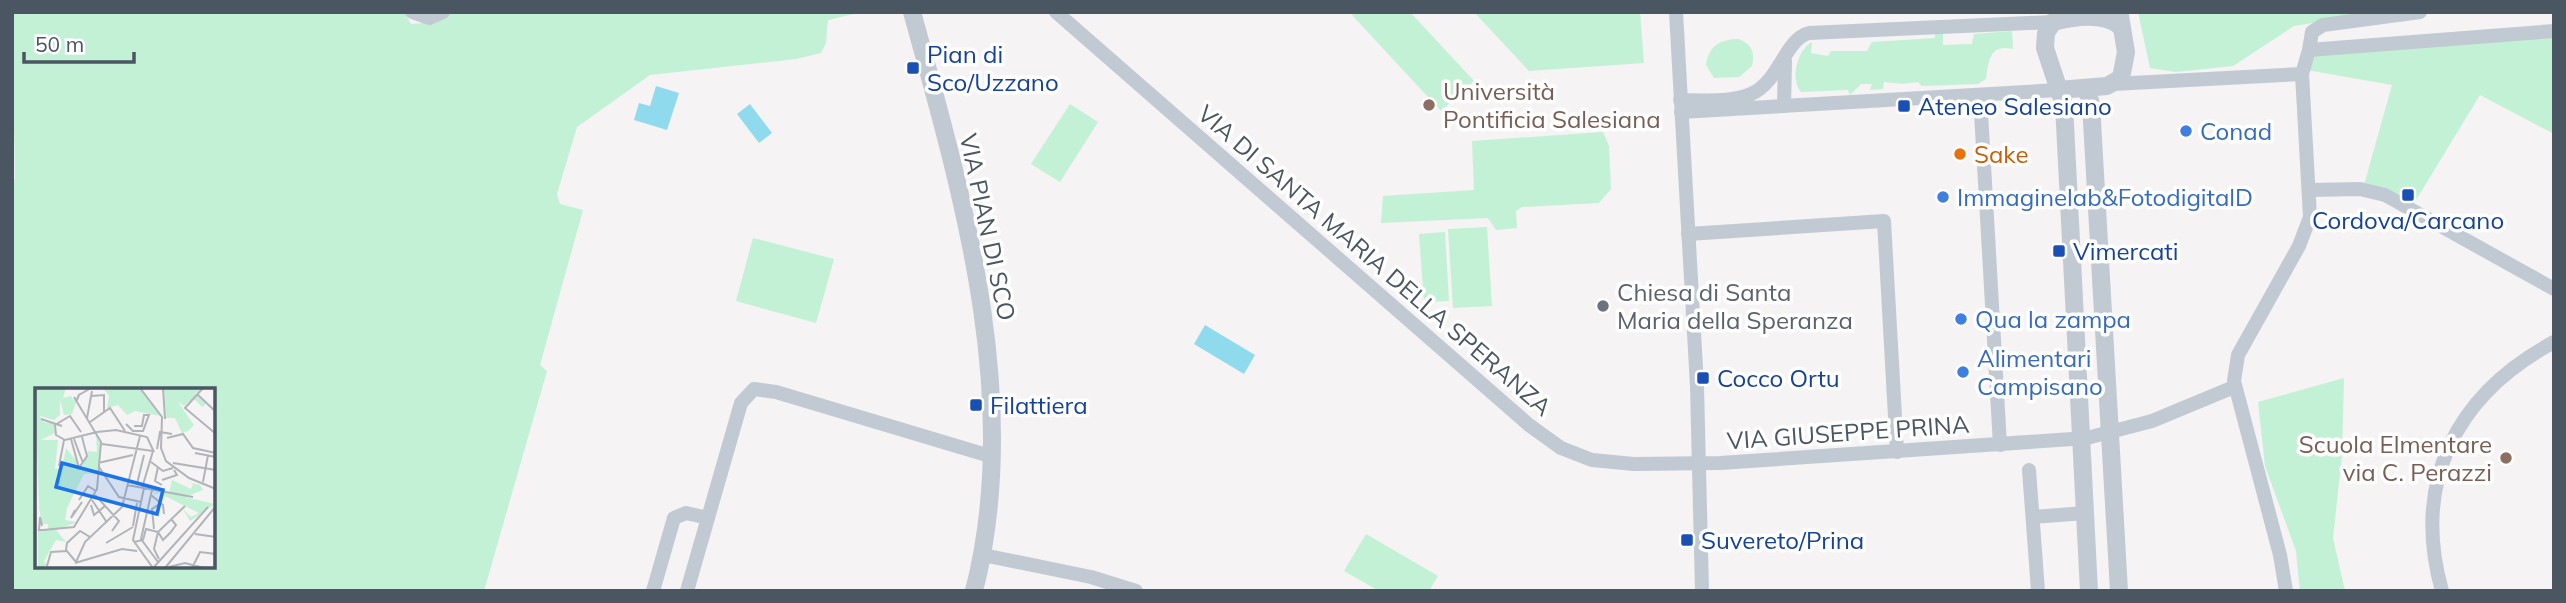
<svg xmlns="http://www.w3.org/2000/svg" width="2566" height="603" viewBox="0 0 2566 603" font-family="Mulish,sans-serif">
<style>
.green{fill:#c3f1d5;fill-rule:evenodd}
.water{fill:#90daee}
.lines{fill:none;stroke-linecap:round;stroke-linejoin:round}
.minor{stroke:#c1cad2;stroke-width:14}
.tertiary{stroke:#c1cad2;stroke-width:18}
.transit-dot{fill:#1a4fb4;stroke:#fff;stroke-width:2.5}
.education-dot{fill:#8d6e63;stroke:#fff;stroke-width:2.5}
.shop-dot{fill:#3f7fe0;stroke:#fff;stroke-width:2.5}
.food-dot{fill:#e8710a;stroke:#fff;stroke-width:2.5}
.worship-dot{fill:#6b7280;stroke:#fff;stroke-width:2.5}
.labels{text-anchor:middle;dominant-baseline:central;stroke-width:7;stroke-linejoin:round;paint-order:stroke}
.transit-label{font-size:24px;fill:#164399;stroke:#fff;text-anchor:start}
.education-label{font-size:24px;fill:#785e54;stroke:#fff;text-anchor:start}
.shop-label{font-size:24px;fill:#366cbe;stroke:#fff;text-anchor:start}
.food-label{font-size:24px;fill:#c56008;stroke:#fff;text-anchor:start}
.street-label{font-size:24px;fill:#4a5661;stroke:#fff}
.worship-label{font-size:24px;fill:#5b616d;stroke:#fff;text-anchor:start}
.inset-road{fill:none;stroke:#b1b4b9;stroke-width:2}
.view{fill:#1a73e8;fill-opacity:0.15;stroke:#1a73e8;stroke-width:3.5}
.inset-edge{fill:none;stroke:#4a5661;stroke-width:3.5}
</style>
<rect width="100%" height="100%" fill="#f5f3f3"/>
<g class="green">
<path d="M12,12H404L411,24L436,22L451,12H862L828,20L826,43L821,53L796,59L650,75L577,127L557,194L560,204L583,210L540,365L547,371L484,591H12V180L15,179ZM37,390H214V566H37Z"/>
<polygon points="1355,12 1410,12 1474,81 1441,111 1352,15"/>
<polygon points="1474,12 1640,12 1644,63 1529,71"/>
<polygon points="2138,12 2382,12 2294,26 2233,66 2176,72 2150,68"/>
<path d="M2012,31L2013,49C1989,44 1989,61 1986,79L1978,84L1922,86L1918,82L1903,84L1884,82L1883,89L1870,90L1872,84H1861L1850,95L1848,90L1801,92C1790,79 1797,50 1812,42L1811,53L1828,56L1831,51H1867L1872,42L1935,38V34H1943V45L1972,44L1974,34Z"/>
<polygon points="2554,35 2554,134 2480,95 2413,205 2364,185 2392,85 2307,70 2311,53"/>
<path d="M1739,39C1752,45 1755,52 1752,66L1739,77L1714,78L1706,65C1708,46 1721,39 1739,39Z"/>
<polygon points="1070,104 1098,122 1060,182 1031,164"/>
<polygon points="1603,132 1609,146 1611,189 1599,203 1522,207 1516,211 1517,228 1496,230 1488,218 1381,223 1383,196 1474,190 1472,141"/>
<polygon points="1487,227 1492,306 1453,308 1448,229"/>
<polygon points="1445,232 1449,301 1424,302 1419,234"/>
<polygon points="753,238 834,259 816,323 736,301"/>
<polygon points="2344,378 2342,456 2333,538 2345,591 2300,591 2296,551 2265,466 2258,402"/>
<polygon points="1366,534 1438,576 1429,591 1379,591 1344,571"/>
</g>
<g class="water">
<polygon points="656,86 679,93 667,130 634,120 639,103 650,106"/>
<polygon points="750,104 772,133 759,143 737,114"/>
<polygon points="1205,325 1255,355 1244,374 1194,344"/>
</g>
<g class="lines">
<g class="minor">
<polyline points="412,12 429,18 443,12"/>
<polyline points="1056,12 1529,425 1561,448 1592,460 1634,464 1720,463 2087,438 2152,421 2234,387"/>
<polyline points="1676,12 1697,386 1702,591"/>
<polyline points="2309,50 2312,32 2323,25 2420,12"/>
<polyline points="2113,84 2302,74"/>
<polyline points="1980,95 2000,445"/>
<path d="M1680,100C1702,100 1730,103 1751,94C1780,81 1785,39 1809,33L2053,22"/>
<polyline points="1784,106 1785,61"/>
<polyline points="1681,112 2058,90"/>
<polyline points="2309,190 2360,189 2385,195 2554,289"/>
<polyline points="1688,234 1884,221 1897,452"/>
<polyline points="2029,470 2038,591"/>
<polyline points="2033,517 2085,513"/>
<polyline points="983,555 1091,577 1136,591"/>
<polyline points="653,591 674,518 686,513 708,518"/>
<polyline points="687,591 741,403 754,389 776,392 990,456"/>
<polyline points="2286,591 2280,555 2234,381 2238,355 2299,246 2310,217 2302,74 2309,50 2554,31"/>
<path d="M2442,591C2411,481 2457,394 2554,342"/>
</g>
<g class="tertiary">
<path d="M912,12C963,197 1023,400 974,591"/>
<polyline points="2086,88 2091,104 2119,591"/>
<polyline points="2058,90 2107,86 2121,78 2126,52 2120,16"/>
<path d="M2089,591L2064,105L2045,48L2046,33L2053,22C2073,17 2103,12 2120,26"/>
</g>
</g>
<g class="transit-dot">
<rect x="906" y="61" width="14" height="14" rx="3.5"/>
<rect x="1897" y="99" width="14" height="14" rx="3.5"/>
<rect x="2401" y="188" width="14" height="14" rx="3.5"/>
<rect x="2052" y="244" width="14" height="14" rx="3.5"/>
<rect x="1696" y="371" width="14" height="14" rx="3.5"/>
<rect x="969" y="398" width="14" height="14" rx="3.5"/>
<rect x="1680" y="533" width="14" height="14" rx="3.5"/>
</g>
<g class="education-dot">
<circle cx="1429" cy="105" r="7"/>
<circle cx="2506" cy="458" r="7"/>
</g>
<g class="shop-dot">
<circle cx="2186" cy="131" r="7"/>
<circle cx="1943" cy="197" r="7"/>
<circle cx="1961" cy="319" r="7"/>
<circle cx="1963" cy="372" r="7"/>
</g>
<circle class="food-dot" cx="1960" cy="154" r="7"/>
<circle class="worship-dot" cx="1603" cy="306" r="7"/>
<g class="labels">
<g class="transit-label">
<text x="927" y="54">Pian di<tspan x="927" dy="28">Sco/Uzzano</tspan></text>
<text x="1918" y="106">Ateneo Salesiano</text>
<text x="2408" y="220" text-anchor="middle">Cordova/Carcano</text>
<text x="2073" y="251">Vimercati</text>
<text x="1717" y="378">Cocco Ortu</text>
<text x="990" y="405">Filattiera</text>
<text x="1701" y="540">Suvereto/Prina</text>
</g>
<g class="education-label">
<text x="1443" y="91">Università<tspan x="1443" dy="28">Pontificia Salesiana</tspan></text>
<text x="2492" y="444" text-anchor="end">Scuola Elmentare<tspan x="2492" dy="28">via C. Perazzi</tspan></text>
</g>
<g class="shop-label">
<text x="2200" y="131">Conad</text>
<text x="1957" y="197">Immaginelab&amp;FotodigitalD</text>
<text x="1975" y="319">Qua la zampa</text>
<text x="1977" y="358">Alimentari<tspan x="1977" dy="28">Campisano</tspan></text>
</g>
<g class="food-label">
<text x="1974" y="154">Sake</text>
</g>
<g class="street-label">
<text transform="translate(988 227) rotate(78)">VIA PIAN DI SCO</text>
<text transform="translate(1375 260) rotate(41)">VIA DI SANTA MARIA DELLA SPERANZA</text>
<text transform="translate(1848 432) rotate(-4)">VIA GIUSEPPE PRINA</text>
</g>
<g class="worship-label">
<text x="1617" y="292">Chiesa di Santa<tspan x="1617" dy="28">Maria della Speranza</tspan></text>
</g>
</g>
<g transform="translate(35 388)">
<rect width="180" height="180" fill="#f5f3f3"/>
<path d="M0,0H31L28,10L36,8L39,13L45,3L37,26L29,27L25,12V27L19,32L5,28L8,34L19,36L20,45L6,52H23L20,81L27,80L31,60L47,80L53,63L62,64L61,45L66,58L62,85L49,86L32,120L30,132L42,134L21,142L31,154L21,152L9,173L14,180H3V142H13V136H7L4,120ZM68,0H104L126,28L100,23L92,27L83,17L72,20L74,8ZM129,0H166L160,6L171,16L167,19L158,10L149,18L143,14L159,37L153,43L147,45L140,30H131ZM137,92L156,101L158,96L153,94L165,97L168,102L150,109L180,116L155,133L148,121L156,129L164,125L124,105L118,107L120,104L134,105Z" fill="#c3f1d5"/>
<path class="inset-road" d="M105,0L127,29L126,60L131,73L154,90L181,101M128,0L130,31M168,0L150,20L181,46M162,6L181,24M56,8L69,7V24M41,14L44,7L56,0M52,30L57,3M6,31L27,38M55,34L75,20L90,43M91,36L98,43H108L114,27H109L107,38H99M46,44L35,28L20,37L21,47L30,52L62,44M62,44L81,42L112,49L119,64M132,50L148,46L158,60L181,65M36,51L44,80L52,68L47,49M39,51L48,75M67,56L118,63M122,61L125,44L137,46M160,65L181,69M116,74L128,83L138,80M63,75L98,67M138,75L181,82M24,78L29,52M64,79L84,109L106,114M123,79L120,93L127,97M127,92L142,87L139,82M168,94L173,67M102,96L109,67M92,97L158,109M107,100L118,63M109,100L98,152L118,180M117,102L106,151L123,174M60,107L84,133L77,143M116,107L128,117L129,126M44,112L53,98L61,103M57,112L71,133M56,117L59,127L70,118M40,122L36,130L47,114M7,138L5,129L4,142H8M98,138L102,115M119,141L117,121L126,115M8,142L39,139L62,101L66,54L39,9M123,144L128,152L135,145L141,137L136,131M160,146L181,149M99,154L108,152L111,141L123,144M71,155L98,139M124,171L119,161L123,144L150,118M41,174L50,154L87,119L105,48M41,174L31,162L32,155L45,143L55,149M40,175L87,161L102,163M12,178L16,164L32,163M119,179L173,119M134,179L150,175L169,180M130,180L181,118M157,180L165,164L181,166"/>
<path class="view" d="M27,75L128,102L122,126L21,99Z"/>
<rect width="180" height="180" class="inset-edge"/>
</g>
<rect width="2566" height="603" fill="none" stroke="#4a5661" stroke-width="28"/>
<path d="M24 52v10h110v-10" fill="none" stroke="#4a5661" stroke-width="3.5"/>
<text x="35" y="52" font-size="21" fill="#4a5661" stroke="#ffffff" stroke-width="5" paint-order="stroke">50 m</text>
</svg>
